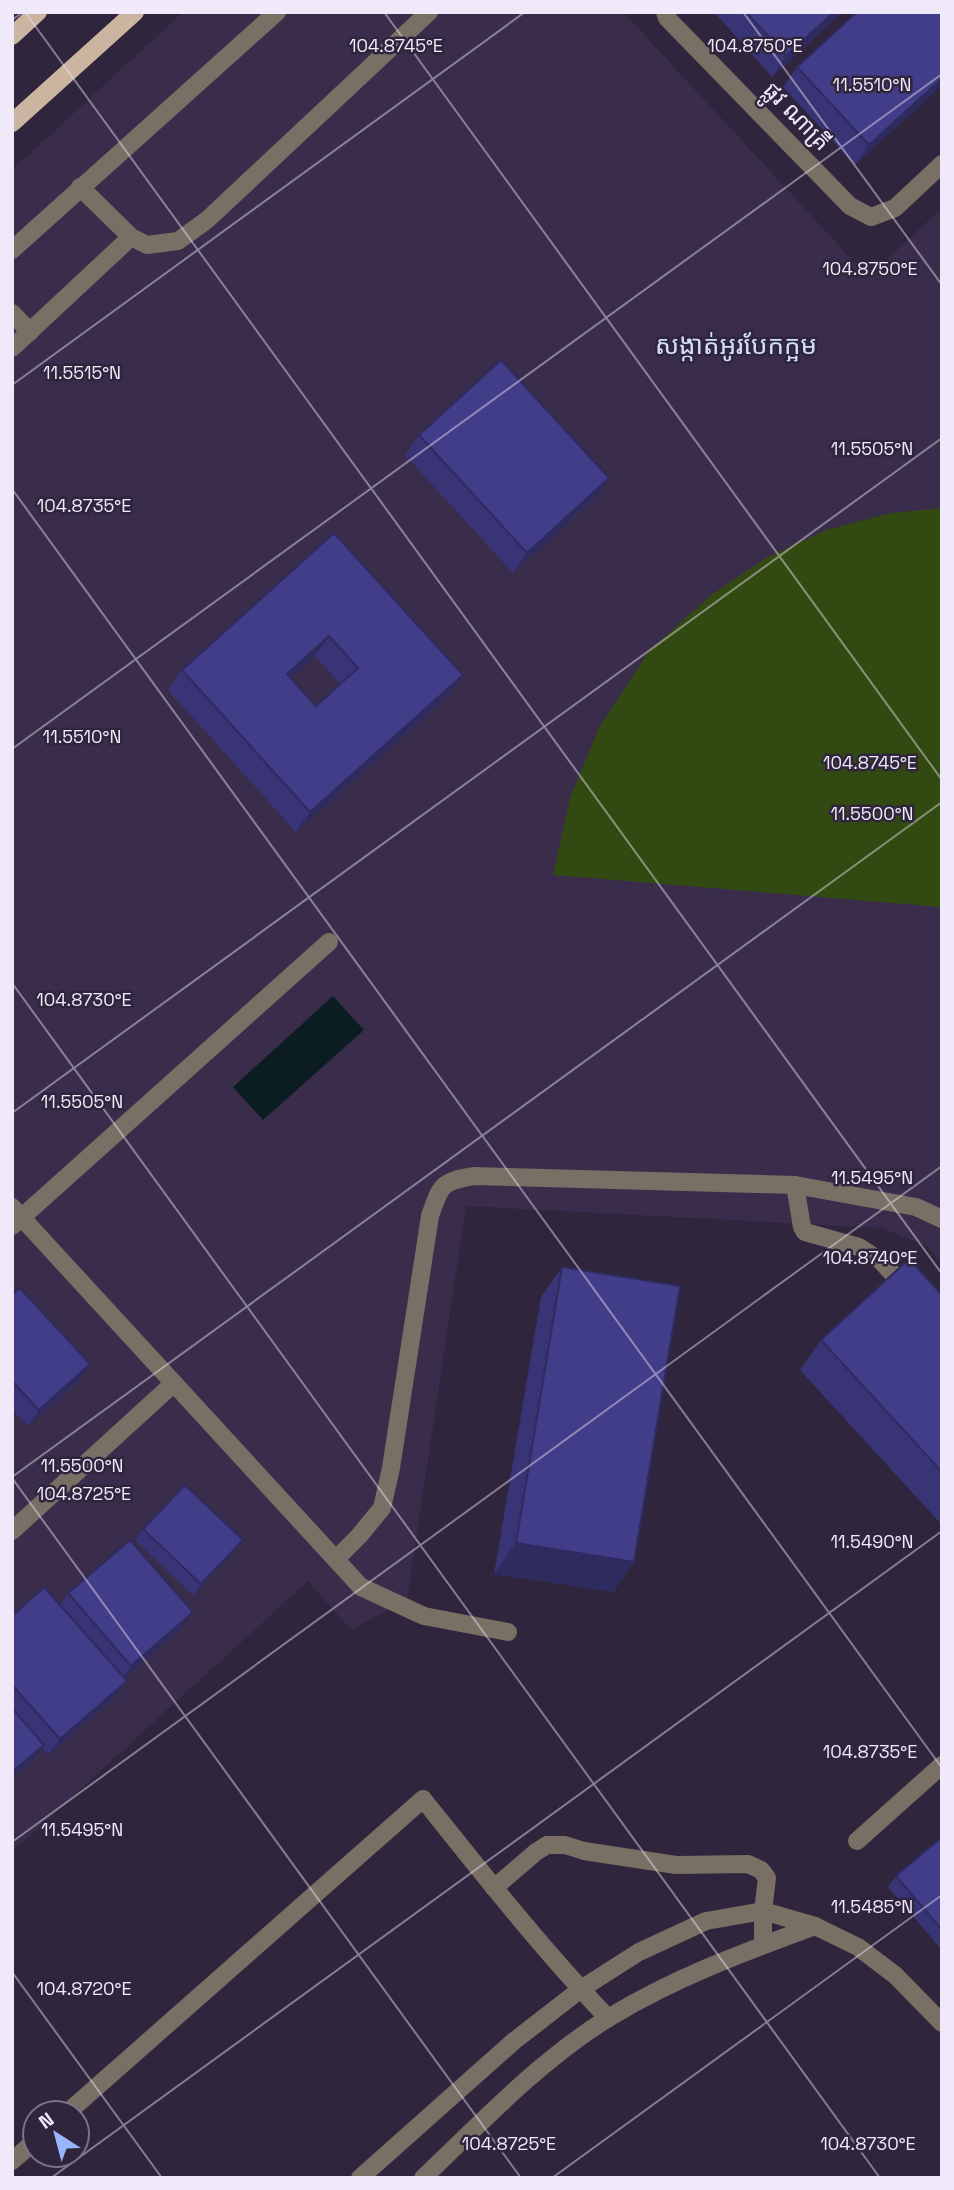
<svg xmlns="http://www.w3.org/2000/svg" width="954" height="2190" viewBox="0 0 954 2190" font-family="'Space Grotesk','Noto Sans Khmer',sans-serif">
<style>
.built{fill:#392d4b}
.green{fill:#324a12}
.water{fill:#0c1d22}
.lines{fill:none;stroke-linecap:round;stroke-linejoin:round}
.minor{stroke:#7a6f65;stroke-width:18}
.major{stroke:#cbb4a0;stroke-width:18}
.wall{fill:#393475;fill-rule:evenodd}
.shaded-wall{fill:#2e2b5f}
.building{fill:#423d88;stroke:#2e2b5f;stroke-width:2;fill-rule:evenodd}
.ticks{fill:none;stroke:#efe9f9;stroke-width:2;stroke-opacity:0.45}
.labels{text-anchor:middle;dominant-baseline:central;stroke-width:5;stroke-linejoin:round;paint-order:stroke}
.street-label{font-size:23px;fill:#efe9f9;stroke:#2f253d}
.quarter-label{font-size:26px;fill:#d3dffa;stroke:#2f253d}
.ticks-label{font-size:18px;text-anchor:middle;fill:#efe9f9;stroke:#2f253d;stroke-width:5;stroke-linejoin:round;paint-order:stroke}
</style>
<rect width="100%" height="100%" fill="#2f253d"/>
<polygon class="built" points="183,12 623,12 868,277 942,208 942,1263 927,1246 882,1228 466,1206 407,1600 351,1630 308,1581 12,1852 12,170"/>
<polygon class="green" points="942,508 942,907 553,875 570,798 599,728 649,651 710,596 766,558 826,530 891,513"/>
<polygon class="water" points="333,996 364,1030 263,1120 233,1087"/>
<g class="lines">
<g class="minor">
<polyline points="665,12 667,18 850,206 871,217 895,208 942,164"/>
<polyline points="80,187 131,237 147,245 178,241 207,220 429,12"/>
<polyline points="12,250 277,12"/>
<polyline points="12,313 30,332"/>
<polyline points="12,348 131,237"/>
<polyline points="795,1185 802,1227 805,1232 859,1247 881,1261 942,1327"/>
<polyline points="12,1207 361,1587 424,1616 508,1632"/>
<polyline points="12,1226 329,942"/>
<polyline points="12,1531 174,1383"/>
<path d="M336,1559L359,1536L382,1508L391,1468L430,1216C441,1185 441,1181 475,1176L795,1185L916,1207L942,1219"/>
<polyline points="857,1841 942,1765"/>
<polyline points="494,1888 536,1852 547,1845 565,1845 584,1851 676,1865 748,1864 761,1870 767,1878 763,1911 763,1945"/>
<path d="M67,2113L423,1799C483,1874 542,1949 608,2018"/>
<polyline points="12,2161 35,2141"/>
<polyline points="360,2178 514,2041 581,1989 639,1952 706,1921 763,1911 815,1926 858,1947 895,1975 942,2023"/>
<path d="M423,2178C482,2122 540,2060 610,2017C674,1978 744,1952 815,1926"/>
</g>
<g class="major">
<polyline points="12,36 38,12"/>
<polyline points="12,123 135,12"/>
</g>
</g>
<g class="wall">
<polygon points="714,12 842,12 772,77"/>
<polygon points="797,67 942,85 855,165 783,87"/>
<polygon points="419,435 595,498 513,573 405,455"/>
<path d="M334,533L463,675L449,695L296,832L168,690L182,670ZM315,656L340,684L316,706L291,678Z"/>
<polygon points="562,1267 634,1562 613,1592 494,1574 541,1297"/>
<polygon points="12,1295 90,1364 79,1380 28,1426 12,1409"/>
<polygon points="942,1295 942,1525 800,1370 821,1340"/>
<polygon points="143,1529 235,1552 193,1595 135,1540"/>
<polygon points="68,1593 181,1628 124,1678 115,1697 48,1755 42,1748 32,1761 12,1778 12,1616 60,1605"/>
<polygon points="942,1837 942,1950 888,1887 896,1876"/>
</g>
<g class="shaded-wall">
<polygon points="834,12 842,12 772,77 786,56"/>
<polygon points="942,78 942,85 855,165 869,145"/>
<polygon points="609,478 595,498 513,573 527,553"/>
<polygon points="329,636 315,656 273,694 287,674"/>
<polygon points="463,675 449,695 296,832 310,812"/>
<polygon points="90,1364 79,1380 28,1426 39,1410"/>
<polygon points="243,1540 235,1552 193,1595 201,1584"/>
<polygon points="516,1543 634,1562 613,1592 494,1574"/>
<polygon points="193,1612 181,1628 120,1682 131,1666"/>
<polygon points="127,1681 115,1697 48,1755 60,1739"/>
<polygon points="44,1745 32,1761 12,1778 12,1772"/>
</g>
<g class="building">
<polygon points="746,12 834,12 786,56"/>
<polygon points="857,12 942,12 942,78 869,145 797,67"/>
<polygon points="501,360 609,478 527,553 419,435"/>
<path d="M334,533L463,675L310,812L182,670ZM329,636L358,668L316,706L287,674Z"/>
<polygon points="909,1259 942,1295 942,1472 821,1340"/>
<polygon points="562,1267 680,1286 634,1562 516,1543"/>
<polygon points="20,1288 90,1364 39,1410 12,1381 12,1295"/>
<polygon points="185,1485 243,1540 201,1584 143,1529"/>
<polygon points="130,1540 193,1612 131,1666 68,1593"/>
<polygon points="44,1587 127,1681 60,1739 12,1685 12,1616"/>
<polygon points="12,1708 44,1745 12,1772"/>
<polygon points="942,1837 942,1930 896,1876"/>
</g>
<path class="ticks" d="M25,12L942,1274M384,12L942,780M743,12L942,285M12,20L23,12M12,385L525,12M12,489L942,1768M12,749L942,74M12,983L880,2178M12,1113L942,438M12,1477L942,802M12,1478L521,2178M12,1842L942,1166M12,1972L162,2178M51,2178L942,1531M552,2178L942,1895"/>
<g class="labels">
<g class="street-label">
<text transform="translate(797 116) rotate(46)">ផ្លូវ ណាគ្រី</text>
</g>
<g class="quarter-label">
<text x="736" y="345">សង្កាត់អូរបែកក្អម</text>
</g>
</g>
<g class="ticks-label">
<text x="396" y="52">104.8745°E</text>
<text x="755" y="52">104.8750°E</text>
<text x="872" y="91">11.5510°N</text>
<text x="870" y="275">104.8750°E</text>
<text x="82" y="379">11.5515°N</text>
<text x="872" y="455">11.5505°N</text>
<text x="84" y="512">104.8735°E</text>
<text x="82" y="743">11.5510°N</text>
<text x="870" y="769">104.8745°E</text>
<text x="872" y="820">11.5500°N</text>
<text x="84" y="1006">104.8730°E</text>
<text x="82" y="1108">11.5505°N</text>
<text x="872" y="1184">11.5495°N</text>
<text x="870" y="1264">104.8740°E</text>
<text x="82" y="1472">11.5500°N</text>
<text x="84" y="1500">104.8725°E</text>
<text x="872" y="1548">11.5490°N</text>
<text x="870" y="1758">104.8735°E</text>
<text x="82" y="1836">11.5495°N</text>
<text x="872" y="1913">11.5485°N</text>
<text x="84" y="1995">104.8720°E</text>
<text x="509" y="2150">104.8725°E</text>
<text x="868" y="2150">104.8730°E</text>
</g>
<rect width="954" height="2190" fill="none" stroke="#efe9f9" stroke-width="28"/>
<g transform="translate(56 2134) rotate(324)"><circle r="33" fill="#2f253d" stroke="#7c7388" stroke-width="2"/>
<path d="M0-5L12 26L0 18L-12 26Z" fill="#99b5fd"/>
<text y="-10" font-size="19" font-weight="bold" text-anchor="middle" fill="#efe9f9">N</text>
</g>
</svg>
